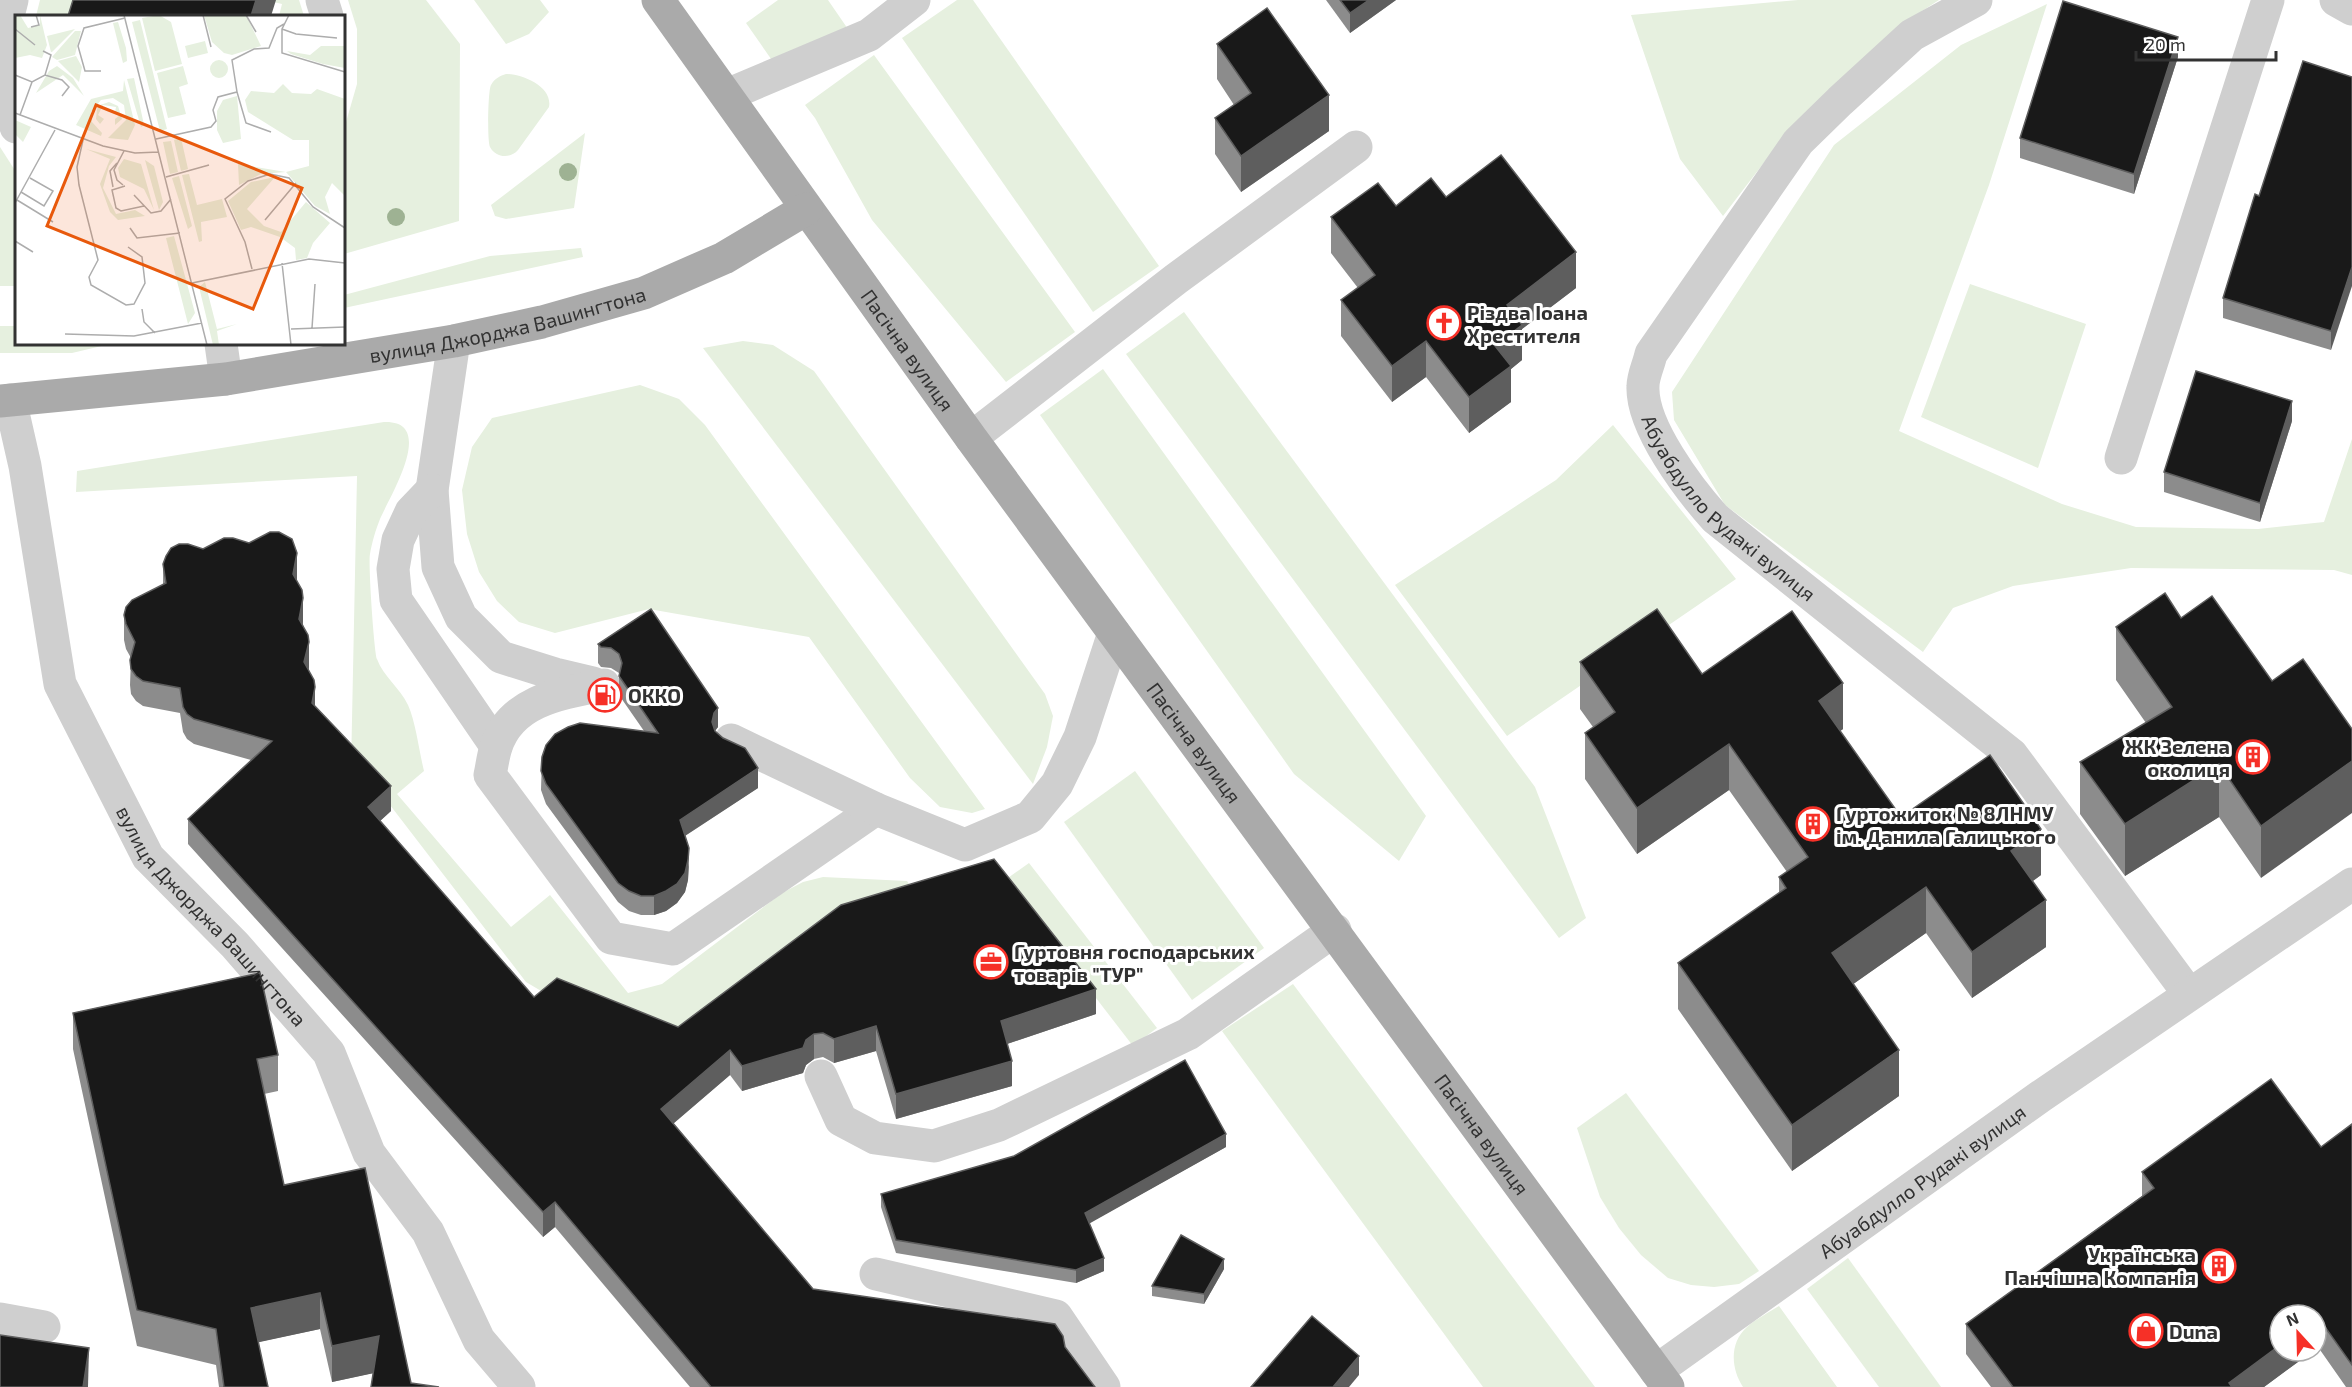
<svg xmlns="http://www.w3.org/2000/svg" width="2352" height="1387" viewBox="0 0 2352 1387" font-family="'Exo 2',sans-serif">
<style>
.green{fill:#e6f0df}
.lines{fill:none;stroke-linecap:round;stroke-linejoin:round}
.minor{stroke:#cfcfcf;stroke-width:33}
.major{stroke:#aaa;stroke-width:33}
.tree{fill:#9eb293}
.wall{fill:#8c8c8c}
.shaded-wall{fill:#5e5e5e}
.building{fill:#191919;stroke:#5e5e5e;stroke-width:1.5}
.labels{text-anchor:middle;dominant-baseline:central;stroke-width:6;stroke-linejoin:round;paint-order:stroke}
.poi-label{font-size:20px;font-weight:bold;fill:#323232;stroke:#fff;text-anchor:start}
.street-label{font-size:20px;fill:#323232;stroke:#fff}
.inset-road{fill:none;stroke:#adadad;stroke-width:1.5}
.view{fill:#e8590c;fill-opacity:0.15;stroke:#e8590c;stroke-width:3}
.inset-edge{fill:none;stroke:#323232;stroke-width:3}
</style>
<rect width="100%" height="100%" fill="#fff"/>
<g class="green">
<polygon points="40,0 79,0 84,16 36,16"/>
<polygon points="265,0 299,0 304,16 279,16 282,4"/>
<polygon points="348,0 426,0 460,44 459,221 344,254 344,129 357,84 357,29"/>
<polygon points="474,0 540,0 549,12 529,34 506,44"/>
<polygon points="778,0 828,0 850,32 785,79 746,23"/>
<polygon points="957,0 973,0 1159,266 1093,312 902,38"/>
<polygon points="1798,0 1939,0 1899,26 1779,143 1723,216 1680,159 1631,15"/>
<polygon points="2047,4 1989,185 1899,431 2062,504 2136,527 2258,529 2324,522 2352,439 2352,575 2334,570 2131,568 2013,586 1953,608 1923,652 1725,505 1674,420 1672,392 1834,145 1961,45"/>
<polygon points="874,55 1075,332 1006,382 872,220 815,118 805,105"/>
<path d="M506,74C523,74 553,87 549,107L518,150C510,159 496,158 490,147C487,141 488,90 491,85C495,78 500,76 506,74Z"/>
<polygon points="585,133 574,208 506,219 495,216 491,205"/>
<polygon points="0,147 16,172 16,286 0,286"/>
<polygon points="581,248 583,257 344,308 344,295 490,256"/>
<polygon points="1970,284 2086,324 2038,468 1921,417"/>
<polygon points="1184,312 1535,787 1586,918 1559,938 1126,354"/>
<polygon points="0,326 16,326 16,344 110,344 72,353 0,353"/>
<polygon points="743,341 773,345 814,371 1045,694 1053,716 1047,747 1033,784 703,348"/>
<polygon points="1103,369 1426,816 1399,861 1294,774 1040,415"/>
<polygon points="640,385 679,399 705,425 985,809 972,813 940,807 910,778 809,637 649,609 555,633 519,622 497,601 479,572 467,534 462,490 472,447 492,418"/>
<path d="M384,422C438,420 389,498 380,519C376,529 372,542 370,554C368,562 374,650 377,659C383,676 400,688 408,705C416,723 419,751 424,771L397,794L511,927L550,895L628,993L662,984L782,893L803,882L823,877L907,881L923,904L669,1049L558,1001L526,982L390,805L351,769L357,476L76,492L77,471Z"/>
<polygon points="1613,425 1736,579 1507,736 1395,585 1556,480"/>
<polygon points="1135,771 1264,948 1192,1000 1064,822"/>
<polygon points="1029,863 1157,1028 1133,1046 1005,880"/>
<polygon points="1293,984 1595,1387 1483,1387 1222,1031"/>
<polygon points="1626,1093 1759,1271 1739,1284 1714,1287 1691,1285 1668,1278 1641,1255 1619,1228 1600,1197 1577,1128"/>
<polygon points="1848,1258 1941,1387 1879,1387 1807,1289"/>
<path d="M1779,1306L1837,1387H1743C1731,1369 1729,1343 1747,1327C1756,1319 1768,1313 1779,1306Z"/>
</g>
<g class="lines">
<g class="minor">
<polyline points="12,0 3,36 3,82 16,127"/>
<polyline points="322,0 327,16"/>
<path id="s1" d="M1976,0L1912,35L1840,101L1798,142L1651,354C1649,364 1643,376 1643,386C1641,426 1689,489 1715,518L2012,755L2189,994"/>
<polyline points="2336,0 2352,9"/>
<polyline points="727,95 869,35 914,0"/>
<polyline points="454,341 432,490 438,567 461,617 501,657 555,674 593,683"/>
<polyline points="221,344 226,379"/>
<path id="s2" d="M10,400L25,466L60,684L148,857L235,945L329,1053L369,1153L428,1232L479,1340L519,1387"/>
<polyline points="971,438 1176,279 1356,147"/>
<polyline points="2121,458 2268,0"/>
<polyline points="432,490 411,512 398,540 393,569 396,600 496,746"/>
<path d="M604,685C562,693 511,700 496,747C493,756 492,766 490,775L611,938L673,949L876,809"/>
<polyline points="731,740 876,809 965,845 1030,817 1057,784 1080,737 1114,633"/>
<polyline points="821,1076 841,1120 875,1138 934,1146 999,1125 1188,1034 1335,930"/>
<polyline points="876,1274 1056,1316 1104,1387"/>
<polyline points="0,1319 44,1327"/>
<path id="s3" d="M1656,1371L2041,1096L2352,884"/>
</g>
<g class="major">
<path id="s4" d="M658,0L971,438L1668,1387"/>
<path id="s5" d="M0,401L226,379L454,341L542,322L644,293L724,258L806,209"/>
</g>
</g>
<g class="tree">
<circle cx="568" cy="172" r="9"/>
<circle cx="396" cy="217" r="9"/>
</g>
<g class="wall">
<polygon points="1326,0 1396,0 1350,33"/>
<polygon points="1217,44 1329,131 1241,192 1215,154 1215,118 1234,105 1217,79"/>
<polygon points="2178,57 2134,194 2020,158 2020,138"/>
<polygon points="2352,77 2331,350 2223,318 2223,298 2259,196"/>
<polygon points="1446,197 1576,288 1522,329 1522,360 1511,369 1511,402 1469,433 1426,377 1392,402 1341,336 1341,300 1358,288 1331,253 1331,217"/>
<polygon points="2292,421 2260,522 2164,492 2164,472"/>
<polygon points="163,564 297,578 297,581 309,667 309,670 315,706 391,811 380,821 534,997 678,1027 1096,1014 1007,1044 1012,1086 896,1119 876,1051 834,1063 823,1057 814,1059 806,1065 803,1073 742,1091 730,1075 673,1124 813,1289 1065,1347 1095,1387 690,1387 555,1227 543,1237 188,844 188,819 251,760 194,744 187,739 183,732 180,713 143,706 136,701 131,694 130,685 131,658 126,649 124,640 124,615 163,584"/>
<polygon points="651,609 718,727 715,731 758,788 685,836 689,867 688,880 685,892 677,903 666,911 654,915 641,915 629,911 618,902 546,804 541,790 542,757 644,731 619,695 619,673 611,668 601,667 598,663 598,644"/>
<polygon points="2181,618 2272,681 2261,878 2219,817 2125,876 2080,814 2080,762 2146,723 2116,680 2116,627"/>
<polygon points="1580,662 1702,674 1843,729 1840,731 1901,817 2041,875 2033,881 2046,947 1972,998 1926,933 1853,984 1899,1096 1792,1171 1678,1009 1678,963 1779,893 1779,877 1787,872 1729,790 1637,854 1585,779 1585,733 1593,727 1580,709"/>
<polygon points="73,1013 278,1055 278,1091 264,1094 284,1185 411,1383 371,1387 373,1373 332,1382 320,1329 258,1342 268,1387 219,1387 216,1365 137,1346 73,1049"/>
<polygon points="2352,1124 2352,1387 2346,1387 2318,1347 2316,1349 2316,1315 2280,1351 2313,1351 2264,1387 1991,1387 1966,1354 1966,1324 2142,1196 2142,1172 2321,1147"/>
<polygon points="1226,1147 1089,1223 1104,1271 1076,1283 896,1253 881,1207 881,1194"/>
<polygon points="1224,1269 1204,1304 1152,1296 1152,1286"/>
</g>
<g class="shaded-wall">
<polygon points="256,0 276,0 271,16 251,16"/>
<polygon points="1369,0 1396,0 1350,33 1350,13"/>
<polygon points="2178,37 2178,57 2134,194 2134,174"/>
<polygon points="1329,95 1329,131 1241,192 1241,156"/>
<polygon points="1576,252 1576,288 1522,329 1522,360 1511,369 1511,402 1469,433 1469,397 1495,346 1507,305"/>
<polygon points="2352,267 2352,286 2331,350 2331,331"/>
<polygon points="1426,341 1426,377 1392,402 1392,366"/>
<polygon points="2292,401 2292,421 2260,522 2260,503"/>
<polygon points="297,553 297,578 293,599 293,574"/>
<polygon points="303,598 303,622 299,644 299,619"/>
<polygon points="309,642 309,667 304,687 304,662"/>
<polygon points="1843,683 1843,729 1819,747 1819,701"/>
<polygon points="315,687 315,712 312,703"/>
<polygon points="718,708 718,727 714,732 712,722 714,713"/>
<polygon points="1729,744 1729,790 1637,854 1637,808"/>
<polygon points="2352,761 2352,813 2261,878 2261,826"/>
<polygon points="2219,764 2219,817 2125,876 2125,824"/>
<polygon points="758,768 758,788 680,839 680,820"/>
<polygon points="391,786 391,811 368,832 368,807"/>
<polygon points="2041,829 2041,875 2011,897 2011,851"/>
<polygon points="689,848 688,880 685,892 677,903 666,911 654,915 654,896"/>
<polygon points="1926,887 1926,933 1832,999 1832,953"/>
<polygon points="2046,900 2046,947 1972,998 1972,952"/>
<polygon points="1096,989 1096,1014 1001,1046 1001,1021"/>
<polygon points="876,1026 876,1051 834,1063 834,1039"/>
<polygon points="814,1034 814,1059 806,1065 803,1073 742,1091 742,1066"/>
<polygon points="730,1050 730,1075 661,1134 661,1109"/>
<polygon points="1899,1050 1899,1096 1792,1171 1792,1125"/>
<polygon points="1012,1061 1012,1086 896,1119 896,1094"/>
<polygon points="1226,1134 1226,1147 1085,1226 1085,1213"/>
<polygon points="555,1202 555,1227 543,1237 543,1212"/>
<polygon points="1104,1258 1104,1271 1076,1283 1076,1270"/>
<polygon points="1224,1259 1224,1269 1204,1304 1204,1294"/>
<polygon points="320,1293 320,1329 251,1344 251,1308"/>
<polygon points="2318,1317 2318,1347 2316,1349 2316,1319"/>
<polygon points="379,1336 379,1372 332,1382 332,1346"/>
<polygon points="2280,1345 2280,1351 2313,1351 2264,1387 2229,1387 2229,1383"/>
<polygon points="89,1348 88,1387 83,1387"/>
<polygon points="1359,1356 1359,1375 1349,1387 1333,1387"/>
</g>
<g class="building">
<polygon points="73,0 256,0 251,16 68,16"/>
<polygon points="1340,0 1369,0 1350,13"/>
<polygon points="2063,1 2178,37 2134,174 2020,138"/>
<polygon points="1267,8 1329,95 1241,156 1215,118 1251,93 1217,44"/>
<polygon points="2303,61 2352,77 2352,267 2331,331 2223,298 2255,194 2259,196"/>
<polygon points="1501,155 1576,252 1507,305 1522,325 1495,346 1511,366 1469,397 1426,341 1392,366 1341,300 1375,275 1331,217 1378,183 1396,206 1431,178 1446,197"/>
<polygon points="2196,371 2292,401 2260,503 2164,472"/>
<polygon points="270,532 279,532 292,539 297,553 293,574 302,590 303,598 299,619 308,635 309,642 304,662 314,680 315,687 312,703 391,786 368,807 534,997 557,978 678,1027 841,905 994,859 1096,989 1001,1021 1012,1061 896,1094 876,1026 834,1039 823,1033 814,1034 806,1040 803,1048 742,1066 730,1050 661,1109 813,1289 1055,1324 1063,1336 1065,1347 1095,1387 711,1387 555,1202 543,1212 188,819 272,741 194,719 187,714 183,707 180,688 143,681 136,676 131,669 130,660 135,642 126,624 124,615 126,607 132,600 166,583 163,564 166,556 171,548 179,544 188,544 203,549 224,538 233,538 249,543"/>
<polygon points="2165,593 2181,618 2212,596 2272,681 2303,659 2352,729 2352,761 2261,826 2219,764 2125,824 2080,762 2172,707 2116,627"/>
<polygon points="651,609 718,708 714,713 712,722 715,731 723,738 745,748 758,768 680,820 689,848 688,860 685,873 677,884 666,891 654,896 641,896 629,891 618,883 546,784 541,771 542,757 546,745 555,734 568,727 580,723 658,733 619,676 622,663 619,654 611,648 601,647 598,644"/>
<polygon points="1657,609 1702,674 1792,611 1843,683 1819,701 1901,817 1990,755 2041,829 2011,851 2046,900 1972,952 1926,887 1832,953 1899,1050 1792,1125 1678,963 1786,888 1779,877 1808,857 1729,744 1637,808 1585,733 1615,712 1580,662"/>
<polygon points="260,973 278,1055 257,1059 284,1185 365,1168 411,1383 439,1387 371,1387 379,1336 332,1346 320,1293 251,1308 268,1387 224,1387 216,1329 137,1310 73,1013"/>
<polygon points="1185,1060 1226,1134 1085,1213 1104,1258 1076,1270 896,1240 881,1194 1014,1156"/>
<polygon points="2271,1079 2321,1147 2352,1124 2352,1365 2318,1317 2316,1319 2316,1315 2280,1315 2280,1345 2229,1383 2232,1387 2013,1387 1966,1324 2154,1188 2142,1172"/>
<polygon points="1181,1235 1224,1259 1204,1294 1152,1286"/>
<polygon points="1312,1316 1359,1356 1333,1387 1251,1387"/>
<polygon points="0,1335 89,1348 83,1387 0,1387"/>
</g>
<defs>
<g id="church-ring" transform="scale(1.725)"><circle r="9.5" fill="#fff" stroke="#f63027" stroke-width="1.5"/><path d="M-1.2-6h2.4v3.5h3.3v2.4h-3.3V6h-2.4V-.1h-3.3v-2.4h3.3Z" fill="#f63027"/></g>
<g id="fuel-ring" transform="scale(1.725)"><circle r="9.5" fill="#fff" stroke="#f63027" stroke-width="1.5"/><path d="M-5.5-6h7V0h2V4h1.3V-2.5L3-4.5l.8-.8L6-3V5H2.5V1h-1V6h-7ZM-4.2-4.7v3.2H.2V-4.7Z" fill="#f63027"/></g>
<g id="building-ring" transform="scale(1.725)"><circle r="9.5" fill="#fff" stroke="#f63027" stroke-width="1.5"/><path d="M-4-6H4V6H1V3H-1V6H-4ZM-2.5-4.3h1.7v1.8h-1.7ZM.8-4.3h1.7v1.8H.8ZM-2.5-1h1.7V.8h-1.7ZM.8-1h1.7V.8H.8Z" fill="#f63027"/></g>
<g id="office-ring" transform="scale(1.725)"><circle r="9.5" fill="#fff" stroke="#f63027" stroke-width="1.5"/><path d="M-6-3h4V-5.5h4V-3h4V5H-6ZM-1-4.5V-3h2v-1.5ZM-6 0V1H6V0Z" fill="#f63027"/></g>
<g id="shop-ring" transform="scale(1.725)"><circle r="9.5" fill="#fff" stroke="#f63027" stroke-width="1.5"/><path d="M-5-2.5h2.3a2.7 3.5 0 0 1 5.4 0H5L5.5 6h-11ZM-1.5-2.5h3a1.5 2.3 0 0 0-3 0Z" fill="#f63027"/></g>
</defs>
<g fill-rule="evenodd">
<use href="#church-ring" x="1444" y="323"/>
<use href="#fuel-ring" x="605" y="695"/>
<use href="#building-ring" x="2253" y="757"/>
<use href="#building-ring" x="1813" y="824"/>
<use href="#office-ring" x="991" y="962"/>
<use href="#building-ring" x="2219" y="1266"/>
<use href="#shop-ring" x="2146" y="1331"/>
</g>
<g class="labels">
<g class="poi-label">
<text x="1467" y="312">Різдва Іоана<tspan x="1467" dy="23">Хрестителя</tspan></text>
<text x="628" y="695">ОККО</text>
<text x="2230" y="746" text-anchor="end">ЖК Зелена<tspan x="2230" dy="23">околиця</tspan></text>
<text x="1836" y="813">Гуртожиток № 8ЛНМУ<tspan x="1836" dy="23">ім. Данила Галицького</tspan></text>
<text x="1014" y="951">Гуртовня господарських<tspan x="1014" dy="23">товарів "ТУР"</tspan></text>
<text x="2196" y="1254" text-anchor="end">Українська<tspan x="2196" dy="23">Панчішна Компанія</tspan></text>
<text x="2169" y="1331">Duna</text>
</g>
<g class="street-label">
<text stroke="none"><textPath href="#s5" startOffset="514">вулиця Джорджа Вашингтона</textPath></text>
<text stroke="none"><textPath href="#s4" startOffset="430">Пасічна вулиця</textPath></text>
<text stroke="none"><textPath href="#s1" startOffset="675">Абуабдулло Рудакі вулиця</textPath></text>
<text stroke="none"><textPath href="#s4" startOffset="916">Пасічна вулиця</textPath></text>
<text stroke="none"><textPath href="#s2" startOffset="568">вулиця Джорджа Вашингтона</textPath></text>
<text stroke="none"><textPath href="#s4" startOffset="1402">Пасічна вулиця</textPath></text>
<text stroke="none"><textPath href="#s3" startOffset="327">Абуабдулло Рудакі вулиця</textPath></text>
</g>
</g>
<g transform="translate(15 15)">
<rect width="330" height="330" fill="#fff"/>
<path d="M0,0H5L13,13L25,10V0L32,30L27,43L15,40L0,43ZM144,0L156,7L167,49L140,56L127,3ZM189,0H231L246,31L217,40L209,38L197,27ZM125,5L152,114L145,116L117,7ZM103,7L111,33L112,46L108,48L98,8ZM60,14L37,37H36L32,21ZM60,16H66L60,40L42,45L37,42ZM190,26L193,38L173,43L170,31ZM306,31H330V53L308,49L276,39L272,36L295,40ZM61,41L67,52L64,67L43,46ZM195 54a9 9 0 1 1 18 0a9 9 0 1 1-18 0ZM42,51L58,63L69,81L48,60L21,78L34,56ZM168,51L173,69L164,72L171,99L153,103L142,58ZM119,63L129,110L126,112L112,64ZM109,65L120,110L113,125L93,123L111,105L109,90L98,83L86,85L76,97L77,107L87,118L86,121L61,110L76,84L108,76ZM268,69L277,78L296,79L302,74L330,84V181L317,168L310,182L315,199L300,191L271,157L246,159L224,170L223,149L271,157L294,151V125H278L233,97L230,85L236,76L259,78ZM222,81L226,124L208,128L202,115V96L208,85ZM94,87L103,91L107,104L100,110V104L105,100L100,97L101,92L88,90L83,100L89,104L85,109L81,104L82,94L85,90ZM0,105L16,112L8,127L0,119ZM166,123L173,154L166,156L159,125ZM156,126L163,157L155,159L148,127ZM71,134L101,142L94,151L88,173L101,199L120,195L130,201L103,205L95,197L85,169L95,144ZM109,144L126,149L139,195L129,174L105,162L103,153ZM130,145L139,151L148,187L144,195ZM174,159L182,190L207,184L212,202L186,207L187,226L184,227L167,160ZM164,161L177,211L173,214L157,163ZM260,162L232,194L249,211L266,217L291,187L315,208L298,228L292,243L281,245L280,233L265,222L236,212L226,215L213,186L236,167ZM159,221L180,298L173,309L151,223ZM190,267L202,314L222,309L202,316L204,330H198L184,272Z" fill="#e6f0df"/>
<path class="inset-road" d="M109,0L192,330M188,0L196,32M231,0L241,17M274,0L267,14V38L330,57M16,12L24,10L21,0M0,14L20,30M267,14L281,19L322,23M28,36L36,40L30,60M86,56H70L63,31L69,13L110,3M0,60L17,67L30,60L47,65L54,72L47,81M222,77L217,45L239,34L254,33L262,13L269,9M0,98L88,131L120,138L144,137M5,100L17,67M141,124L196,112L201,106L198,95L203,82L222,77L231,108L256,117M68,125L62,152L64,170L83,245L74,262L76,270L111,290L119,289L130,268L127,242L113,232M151,162L194,150M108,170L102,165L99,155L109,136M110,171L97,175L101,193L106,196L129,191M98,172L95,156L102,148M6,177L29,191L38,176L15,163M119,180L136,198L146,196L156,184M2,185L38,207M0,188L40,115M250,205L281,168M115,213L122,223L165,218M0,226L18,237M267,248L276,330M237,254L230,227L210,184L233,166L255,159L274,163L298,192L330,213M177,268L294,244L330,248M127,294L129,307L140,318M297,313L300,269M276,314L330,312M50,319L119,321L187,308"/>
<path class="view" d="M81,90L287,173L238,294L32,211Z"/>
<rect width="330" height="330" class="inset-edge"/>
</g>
<g transform="translate(2298 1333) rotate(338)"><circle r="28" fill="#ffffff" stroke="#adadad" stroke-width="1.5"/>
<path d="M0-4.5L10 22L0 15L-10 22Z" fill="#f63027"/>
<text y="-9" font-size="16" font-weight="bold" text-anchor="middle" fill="#323232">N</text>
</g>
<path d="M2136 51v9h140v-9" fill="none" stroke="#323232" stroke-width="3"/>
<text x="2145" y="51" font-size="18" fill="#323232" stroke="#ffffff" stroke-width="4.5" paint-order="stroke">20 m</text>
</svg>
